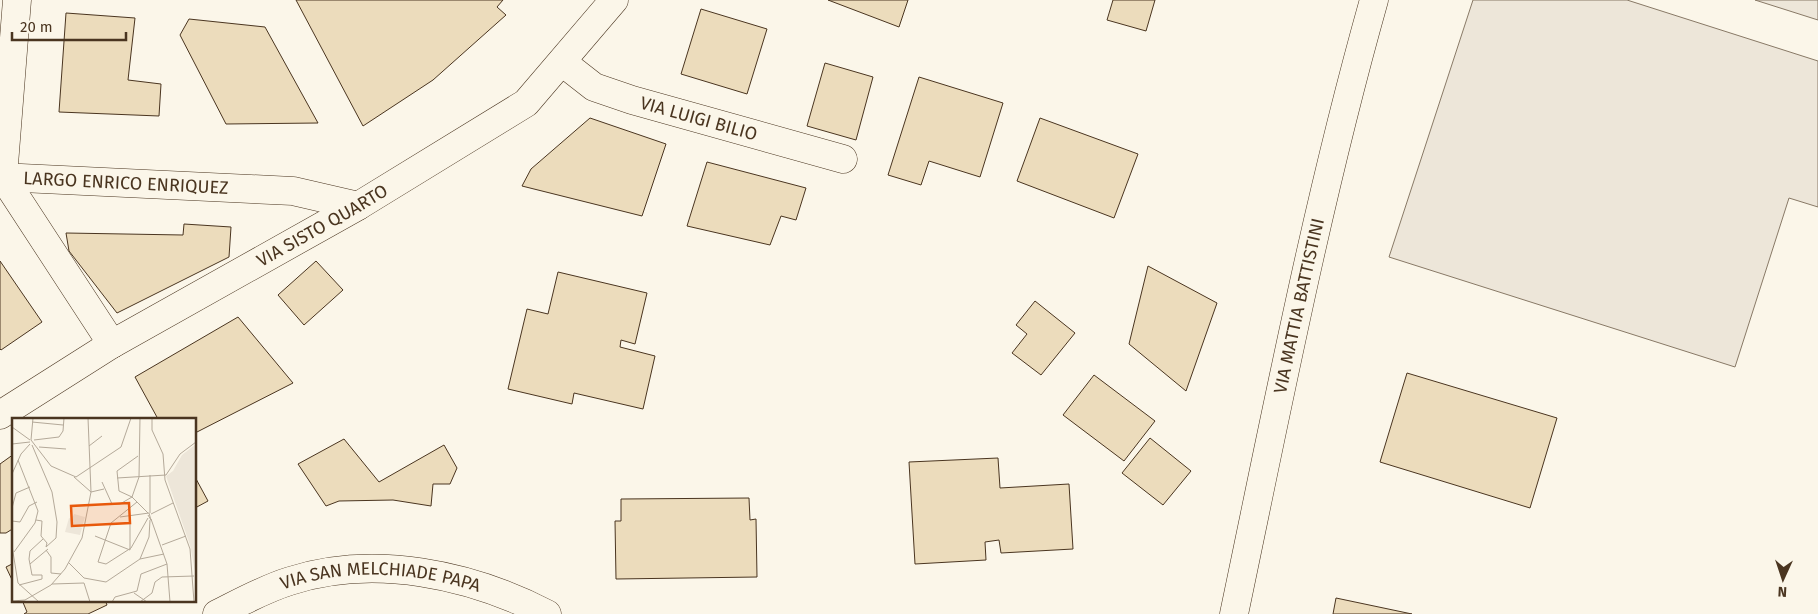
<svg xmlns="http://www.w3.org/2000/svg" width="1818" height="614" viewBox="0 0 1818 614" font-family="'Fira Sans',sans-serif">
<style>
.green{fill:#ede6d9;stroke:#887966}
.building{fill:#ecdcbc;stroke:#4a3520}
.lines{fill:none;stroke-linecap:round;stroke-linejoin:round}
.minor-casing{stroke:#4a3520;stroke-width:29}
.major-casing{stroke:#4a3520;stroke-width:29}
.minor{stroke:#fbf6e9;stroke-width:28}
.major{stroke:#fbf6e9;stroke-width:28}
.labels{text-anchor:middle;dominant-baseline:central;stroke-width:4;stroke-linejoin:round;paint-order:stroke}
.street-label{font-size:18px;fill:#4a3520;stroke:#fbf6e9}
.inset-road{fill:none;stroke:#b4a999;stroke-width:1}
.view{fill:#e8590c;fill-opacity:0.15;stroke:#e8590c;stroke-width:2.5}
.inset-edge{fill:none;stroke:#4a3520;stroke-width:2.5}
</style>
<rect width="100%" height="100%" fill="#fbf6e9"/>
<g class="green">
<polygon points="1473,0 1627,0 1818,61 1818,207 1789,198 1735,367 1389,257"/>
<polygon points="1755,0 1818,0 1818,20"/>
</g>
<g class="building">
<polygon points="296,0 503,0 497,7 506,15 433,80 363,126"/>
<polygon points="828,0 908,0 899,27"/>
<polygon points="1113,0 1155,0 1146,31 1107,20"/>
<polygon points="701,9 767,29 747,94 681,74"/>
<polygon points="66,13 135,18 128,80 161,84 159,116 59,112"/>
<polygon points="189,19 265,27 318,123 226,124 180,35"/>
<polygon points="825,63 873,77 856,140 807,126"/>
<polygon points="919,77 1003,103 980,177 929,161 921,185 888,175"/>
<polygon points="590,118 666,144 642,216 522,186 531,169"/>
<polygon points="1040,118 1138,154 1114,218 1017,181"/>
<polygon points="707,162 806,188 796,220 781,216 770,245 687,226"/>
<polygon points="184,224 231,227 229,257 117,313 69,251 66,233 183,235"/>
<polygon points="0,261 42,322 1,350 0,349"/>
<polygon points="316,261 343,290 304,325 278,295"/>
<polygon points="1148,266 1217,303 1186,391 1129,344"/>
<polygon points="558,272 647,293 635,344 621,340 620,347 655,356 643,409 574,393 572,404 508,389 527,309 548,314"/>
<polygon points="1035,301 1075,333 1041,375 1012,353 1027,334 1016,325"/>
<polygon points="238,317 293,383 195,433 195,419 158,419 135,377"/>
<polygon points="1407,373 1557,418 1530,508 1380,462"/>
<polygon points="1094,375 1155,421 1124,461 1063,415"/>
<polygon points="1150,438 1191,471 1163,505 1122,473"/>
<polygon points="344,439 379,482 444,445 457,468 450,484 433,484 431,506 393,500 339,501 326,506 298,464"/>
<polygon points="14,454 14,528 6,533 0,533 0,464"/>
<polygon points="998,458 1000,488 1069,484 1073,549 1001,553 999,540 985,542 986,560 915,564 909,462"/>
<polygon points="195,477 208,501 195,508"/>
<polygon points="749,498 750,520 756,519 757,577 616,579 615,521 621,521 621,499"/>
<polygon points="14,563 14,584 6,567"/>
<polygon points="1336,598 1412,614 1333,614"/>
<polygon points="22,600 105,600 107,605 88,614 24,614 27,612"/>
</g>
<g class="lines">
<g class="minor-casing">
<g id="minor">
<path id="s1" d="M562,62L594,87L632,100L843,159"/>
<path id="s2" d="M0,177L293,191L358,206"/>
<polyline points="3,177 112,344"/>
<polyline points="3,177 17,0"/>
<path id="s3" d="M0,415L112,344L358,206L526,103L614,0"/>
<path id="s4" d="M217,614C241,602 264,589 290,581C374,554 470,574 547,614"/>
</g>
</g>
<g class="major-casing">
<g id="major">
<path id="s5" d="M1234,614C1277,409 1317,202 1374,0"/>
</g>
</g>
<use href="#minor" class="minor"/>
<use href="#major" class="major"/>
</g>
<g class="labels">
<g class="street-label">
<text stroke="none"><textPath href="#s1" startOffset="150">VIA LUIGI BILIO</textPath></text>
<text stroke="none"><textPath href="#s2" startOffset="126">LARGO ENRICO ENRIQUEZ</textPath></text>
<text stroke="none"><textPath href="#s3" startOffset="374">VIA SISTO QUARTO</textPath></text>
<text stroke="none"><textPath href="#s5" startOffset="315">VIA MATTIA BATTISTINI</textPath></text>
<text stroke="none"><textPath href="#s4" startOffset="172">VIA SAN MELCHIADE PAPA</textPath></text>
</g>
</g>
<g transform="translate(12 418)">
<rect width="184" height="184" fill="#fbf6e9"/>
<path d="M184,26V159L178,127L154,58L161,53L170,37ZM62,96L73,99L70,109L59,106L70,110L68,117L53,114L57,100L60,101Z" fill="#ede6d9"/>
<path class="inset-road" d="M140,0V12L151,36L153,62L178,131L182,184M20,4L51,7M0,9L18,22M19,22L39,48L64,59L109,29L119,0M19,22L21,0M22,22L47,19L51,13L52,0M0,26L18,24M20,27L40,74L45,104L44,120L34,129L35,125L29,118L30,103L24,102M77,28L90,18M27,29L54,31M126,38L105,53L107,73L120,79L136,95M0,56L9,36L18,26M62,59L79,74L92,71M105,60L154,57L168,36L184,24M90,64L100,86H108L120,79M120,79L127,59L128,0M125,84L99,105L86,144L94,146L119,130L136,100M0,90L4,75L18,69M138,95V57M139,96L161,85M108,99L137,95L139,102L136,97M139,101L155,146L158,184M0,103L8,104L17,88L25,84M83,118L118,132M150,127L174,118M0,128L6,165L27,184M34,132L39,139V155L49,156M118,132V99M2,134L23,105L26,93L6,42M128,141L137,119L138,102M57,145L72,160L94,164L128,141L152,136M18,146L36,131M72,165L78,184M40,166L72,165M7,167L30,161V157H20L17,141L18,133L31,121M122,175L135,184M0,183L13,182L39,167L53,151L70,120L79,74L76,0M100,184L103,179L125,173L129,156L155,146M128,184L140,175L143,164L150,159L182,158"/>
<path class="view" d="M117,85L118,105L60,108L59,88Z"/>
<rect width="184" height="184" class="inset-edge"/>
</g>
<g transform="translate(1783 579) rotate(183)" stroke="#fbf6e9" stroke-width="4" paint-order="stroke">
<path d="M0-4L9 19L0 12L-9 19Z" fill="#4a3520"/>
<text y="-8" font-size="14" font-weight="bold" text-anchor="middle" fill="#4a3520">N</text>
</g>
<path d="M12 32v8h114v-8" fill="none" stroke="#4a3520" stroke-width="2.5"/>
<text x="20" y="32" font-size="15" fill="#4a3520" stroke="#fbf6e9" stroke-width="4" paint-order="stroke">20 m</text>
</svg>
